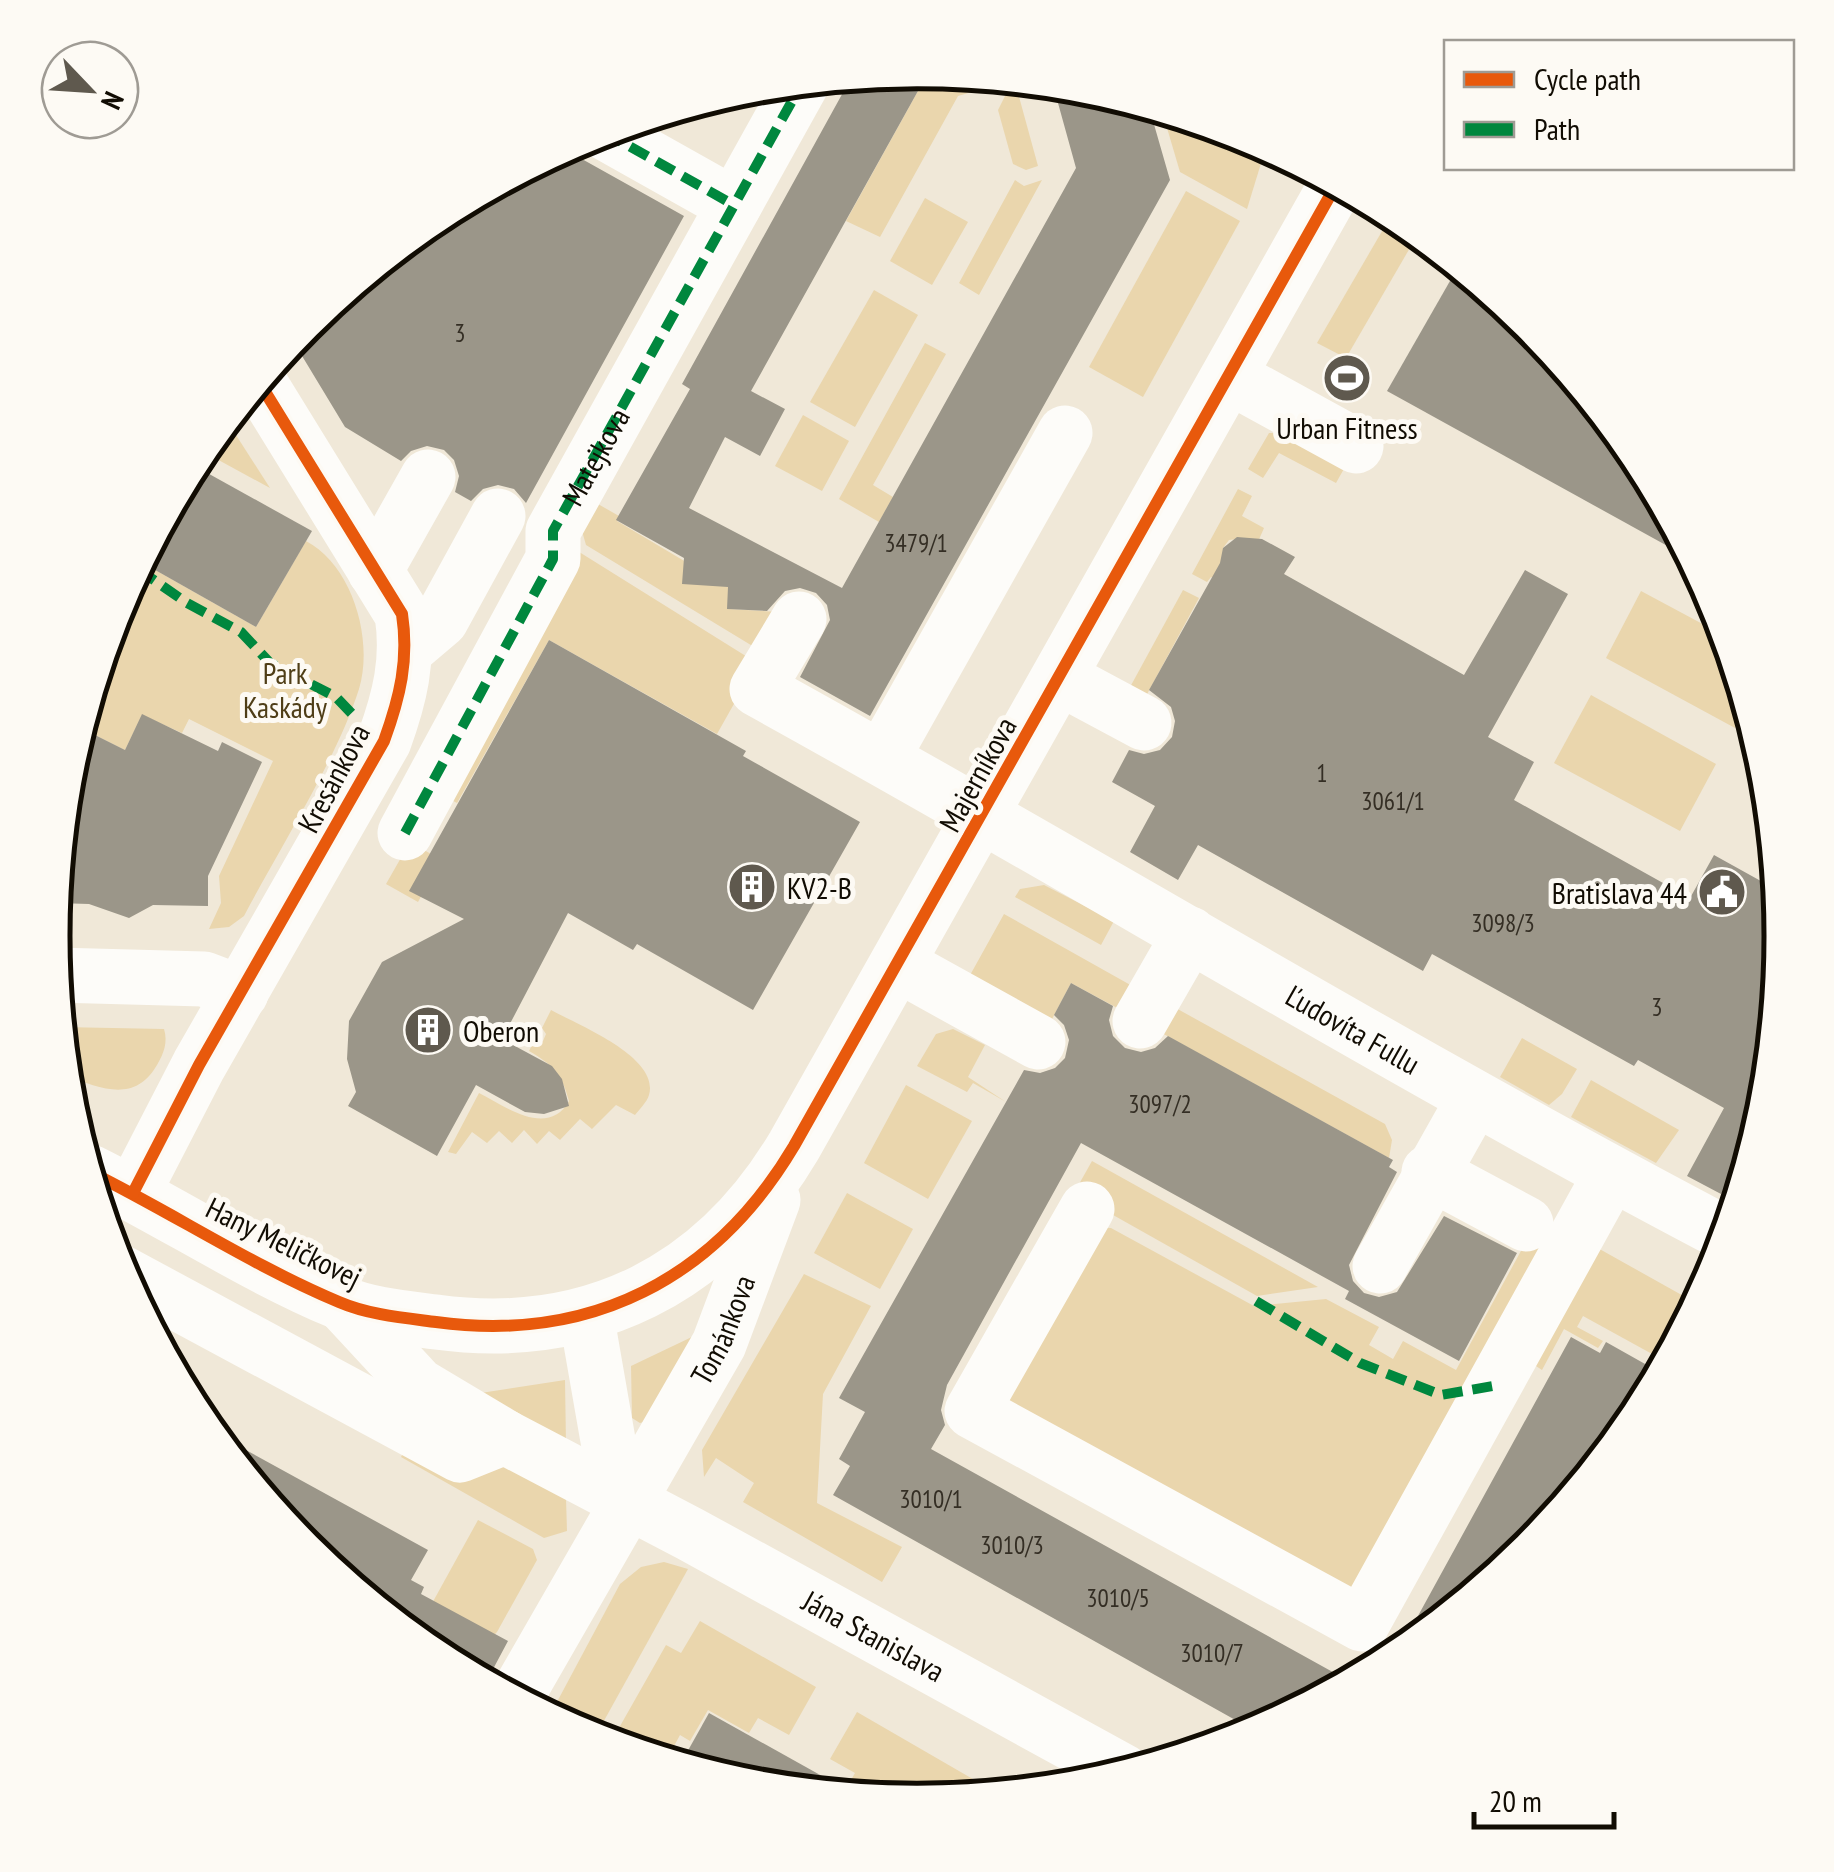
<svg xmlns="http://www.w3.org/2000/svg" width="1834" height="1872" viewBox="0 0 1834 1872" font-family="'PT Sans Narrow',sans-serif">
<style>
.green{fill:#ead6ad}
.building{fill:#9b9689}
.lines{fill:none;stroke-linecap:round;stroke-linejoin:round}
.minor{stroke:#fdfcf9;stroke-width:55}
.quiet{stroke:#00873e;stroke-width:10;stroke-dasharray:20 10;stroke-linecap:butt}
.cycleway-casing{stroke:#fdfaf4;stroke-width:19}
.cycleway{stroke:#e8590c;stroke-width:12}
.labels{text-anchor:middle;dominant-baseline:central;stroke-width:10;stroke-linejoin:round;paint-order:stroke}
.number-label{font-size:25px;fill:#342e24}
.poi-label{font-size:30px;fill:#110c03;stroke:#fdfaf4;text-anchor:start}
.street-label{font-size:30px;fill:#110c03;stroke:#fdfaf4}
.park-label{font-size:30px;fill:#4f3e17;stroke:#fdfaf4}
.rim{fill:none;stroke:#110c03;stroke-width:5}
</style>
<rect width="100%" height="100%" fill="#f0e8d8"/>
<g class="green">
<polygon points="928,73 1010,81 958,96 880,237 846,221"/>
<polygon points="1018,93 1038,166 1026,170 1013,164 998,110 1005,96"/>
<polygon points="1162,111 1266,147 1247,209 1180,172"/>
<polygon points="1015,180 1024,186 1042,180 979,295 959,283"/>
<polygon points="1186,191 1240,221 1143,397 1089,367"/>
<polygon points="925,198 968,222 932,285 890,261"/>
<polygon points="1392,214 1418,234 1346,358 1317,343"/>
<polygon points="874,290 918,315 855,427 810,402"/>
<polygon points="925,343 946,354 873,485 893,497 879,522 839,499"/>
<polygon points="803,415 849,441 822,491 775,466"/>
<polygon points="227,421 270,488 202,451"/>
<polygon points="1269,433 1306,434 1350,458 1336,483 1279,453 1263,478 1248,469"/>
<polygon points="1238,489 1252,496 1242,516 1264,528 1257,544 1246,538 1229,540 1223,548 1224,565 1216,580 1211,577 1207,582 1192,574"/>
<polygon points="598,504 619,516 617,521 728,587 728,609 780,612 764,653 586,545 582,531"/>
<path d="M306,541C352,565 374,639 359,689C337,759 279,849 244,916L229,927L209,929L221,903L219,876L273,761L189,719L182,733L142,715L125,750L81,728L119,605L141,562L256,627Z"/>
<polygon points="576,550 757,663 717,734 549,640 457,803 438,793"/>
<polygon points="1183,590 1199,598 1145,698 1129,689"/>
<polygon points="1641,591 1725,636 1746,707 1735,728 1606,658"/>
<polygon points="1591,695 1716,764 1680,831 1554,763"/>
<polygon points="410,842 482,883 433,875 418,902 386,884"/>
<polygon points="1044,885 1114,921 1101,945 1015,897 1020,889"/>
<polygon points="1004,914 1134,987 1121,1010 1071,983 1051,1021 969,977"/>
<polygon points="1174,1007 1385,1124 1392,1140 1389,1158 1160,1032"/>
<path d="M551,1010C578,1025 660,1057 649,1095C647,1102 639,1110 635,1115L616,1105L592,1129L580,1119L560,1140L549,1131L537,1144L524,1130L512,1143L499,1131L487,1143L472,1132L456,1154L448,1152L479,1093C506,1107 548,1138 569,1101C562,1074 553,1065 529,1051L534,1041H543L546,1034L542,1028Z"/>
<path d="M61,1027L164,1029C168,1042 164,1053 157,1065C134,1104 101,1088 66,1076Z"/>
<polygon points="953,1029 985,1045 968,1077 1006,1102 973,1083 967,1092 917,1066 936,1034"/>
<polygon points="1522,1038 1577,1069 1562,1094 1549,1105 1500,1077"/>
<polygon points="1591,1080 1679,1130 1656,1163 1571,1117"/>
<polygon points="906,1085 972,1121 928,1199 864,1163"/>
<polygon points="1092,1161 1318,1287 1257,1296 1074,1193"/>
<polygon points="847,1193 913,1229 880,1289 814,1253"/>
<polygon points="1086,1227 1111,1228 1254,1306 1326,1299 1379,1327 1369,1345 1393,1359 1403,1341 1456,1370 1528,1238 1566,1231 1360,1609 1005,1422 999,1382"/>
<polygon points="1587,1242 1696,1303 1636,1416 1663,1360 1583,1316 1577,1327 1603,1341 1598,1348 1564,1329 1542,1370 1524,1358"/>
<polygon points="804,1274 871,1306 823,1394 817,1503 902,1547 882,1582 743,1502 754,1483 716,1458 704,1477 702,1450"/>
<polygon points="696,1335 650,1420 640,1423 632,1418 631,1366"/>
<polygon points="565,1380 566,1443 474,1394"/>
<polygon points="409,1441 518,1459 566,1498 567,1531 544,1538 401,1457"/>
<polygon points="478,1520 533,1549 537,1560 497,1632 464,1667 414,1636"/>
<polygon points="664,1562 688,1569 595,1737 550,1715 620,1584 641,1567"/>
<polygon points="700,1621 816,1687 789,1735 758,1718 749,1733 708,1710 690,1741 680,1735 667,1759 611,1742 666,1645 681,1653"/>
<path d="M857,1712L997,1793C951,1797 890,1811 847,1787L855,1773L830,1759Z"/>
</g>
<g class="building">
<polygon points="918,72 928,73 751,391 785,409 760,456 725,437 689,508 842,588 1076,168 1053,85 1086,88 1149,107 1170,180 870,716 800,677 830,620 827,605 816,593 800,588 785,591 767,611 727,609 728,587 682,584 684,558 616,520 690,389 682,384 851,78"/>
<polygon points="564,149 684,216 526,503 514,489 498,485 483,489 471,501 455,492 459,476 454,460 444,450 427,446 411,451 401,461 345,427 293,341 306,324 437,217"/>
<polygon points="1458,267 1529,325 1636,456 1691,559 1387,391"/>
<polygon points="193,465 312,531 256,627 141,562"/>
<polygon points="1237,537 1262,539 1295,557 1284,574 1464,675 1525,570 1568,594 1488,737 1534,762 1514,800 1690,898 1714,855 1777,890 1782,937 1765,1105 1758,1127 1721,1194 1687,1176 1724,1108 1638,1060 1634,1066 1432,954 1423,971 1198,845 1178,880 1130,852 1155,806 1112,782 1129,750 1144,754 1160,750 1172,737 1175,721 1171,707 1149,690 1220,563 1223,548"/>
<polygon points="549,640 746,751 743,756 860,822 753,1010 637,944 633,950 568,913 502,1039 552,1066 562,1079 569,1106 544,1114 525,1112 476,1085 437,1156 348,1106 356,1092 347,1059 349,1021 382,962 464,919 409,891"/>
<polygon points="142,714 218,751 222,742 262,762 208,876 208,906 153,905 129,918 89,904 56,903 69,767 81,728 125,750"/>
<polygon points="1071,983 1113,1006 1109,1020 1113,1036 1125,1048 1141,1052 1155,1048 1168,1036 1393,1160 1389,1167 1397,1172 1349,1265 1353,1281 1364,1293 1379,1297 1397,1292 1444,1216 1517,1253 1459,1361 1345,1299 1349,1291 1081,1143 947,1385 941,1410 945,1425 931,1449 1349,1681 1255,1731 833,1495 850,1466 839,1459 865,1412 839,1398 1024,1070 1040,1073 1055,1068 1065,1058 1069,1040 1064,1025 1054,1015"/>
<polygon points="1571,1337 1600,1353 1606,1342 1654,1369 1627,1417 1633,1420 1528,1548 1396,1656"/>
<polygon points="213,1432 428,1550 411,1580 424,1587 421,1594 508,1641 492,1671 403,1627 305,1547"/>
<polygon points="709,1713 856,1795 748,1784 681,1763"/>
</g>
<g class="lines">
<g class="minor">
<polyline points="604,132 734,205"/>
<polyline points="1230,377 1356,446"/>
<polyline points="375,571 428,477"/>
<path id="s1" d="M799,619L757,689C1082,868 1398,1062 1726,1234"/>
<polyline points="408,648 441,620 498,516"/>
<polyline points="1060,678 1144,723"/>
<polyline points="882,758 1065,433"/>
<polyline points="405,833 553,559 553,531 802,83"/>
<polyline points="899,965 1038,1042"/>
<polyline points="56,975 204,979 241,993"/>
<polyline points="1140,1021 1190,934"/>
<path d="M90,1172C173,1213 253,1266 339,1302C369,1315 405,1318 436,1322C591,1343 715,1279 794,1146L1336,185"/>
<polyline points="1429,1172 1526,1224"/>
<path d="M133,1193L199,1065L384,741C400,697 409,660 402,614L259,382"/>
<polyline points="1087,1209 972,1411 1362,1624 1611,1174"/>
<polyline points="1380,1266 1474,1099"/>
<polyline points="122,1273 460,1455 505,1437"/>
<path id="s2" d="M342,1303L418,1385L505,1437L690,1534L1124,1772"/>
<polyline points="586,1314 609,1446 626,1501"/>
<path id="s3" d="M516,1697L719,1344L773,1200"/>
</g>
<g class="quiet">
<polyline points="604,132 734,205"/>
<polyline points="138,569 187,603 241,632 270,663 336,697 356,718"/>
<path id="s4" d="M405,833L553,559V531L802,83"/>
<polyline points="1256,1301 1360,1363 1441,1395 1493,1386"/>
</g>
<g class="cycleway-casing">
<g id="cycleway">
<path d="M90,1172C173,1213 253,1266 339,1302C369,1315 405,1318 436,1322C591,1343 715,1279 794,1146L1336,185"/>
<path d="M133,1193L199,1065L384,741C400,697 409,660 402,614L259,382"/>
</g>
</g>
<use href="#cycleway" class="cycleway"/>
</g>
<defs>
<g id="stadium-disc" transform="scale(2.5)"><circle r="9.5" fill="#5f594e" stroke="#fdfaf4"/><path d="M0-5a6.5 5 0 1 0 0 10a6.5 5 0 1 0 0-10ZM-3.5-1.8h7v3.6h-7Z" fill="#fff"/></g>
<g id="building-disc" transform="scale(2.5)"><circle r="9.5" fill="#5f594e" stroke="#fdfaf4"/><path d="M-4-6H4V6H1V3H-1V6H-4ZM-2.5-4.3h1.7v1.8h-1.7ZM.8-4.3h1.7v1.8H.8ZM-2.5-1h1.7V.8h-1.7ZM.8-1h1.7V.8H.8Z" fill="#fff"/></g>
<g id="civic-disc" transform="scale(2.5)"><circle r="9.5" fill="#5f594e" stroke="#fdfaf4"/><path d="M-.6-6.5H3V-4.5H.6V-3L4-1V1h2V6H-6V1h2V-1L-.6-3ZM-1.2 2.5V6h2.4V2.5Z" fill="#fff"/></g>
</defs>
<g fill-rule="evenodd">
<use href="#stadium-disc" x="1347" y="378"/>
<use href="#building-disc" x="752" y="887"/>
<use href="#civic-disc" x="1722" y="892"/>
<use href="#building-disc" x="428" y="1030"/>
</g>
<g class="labels">
<g class="number-label">
<text x="460" y="333">3</text>
<text x="916" y="543">3479/1</text>
<text x="1322" y="773">1</text>
<text x="1393" y="801">3061/1</text>
<text x="1503" y="923">3098/3</text>
<text x="1657" y="1007">3</text>
<text x="1160" y="1104">3097/2</text>
<text x="931" y="1499">3010/1</text>
<text x="1012" y="1545">3010/3</text>
<text x="1118" y="1598">3010/5</text>
<text x="1212" y="1653">3010/7</text>
</g>
<g class="poi-label">
<text x="1347" y="427" text-anchor="middle">Urban Fitness</text>
<text x="787" y="887">KV2-B</text>
<text x="1687" y="892" text-anchor="end">Bratislava 44</text>
<text x="463" y="1030">Oberon</text>
</g>
<g class="street-label">
<text stroke="none"><textPath href="#s4" startOffset="425">Matejkova</textPath></text>
<text transform="translate(977 774) rotate(-61)">Majerníkova</text>
<text transform="translate(333 778) rotate(-62)">Kresánkova</text>
<text stroke="none"><textPath href="#s1" startOffset="768">Ľudovíta Fullu</textPath></text>
<text transform="translate(284 1242) rotate(26)">Hany Meličkovej</text>
<text stroke="none"><textPath href="#s3" startOffset="422">Tománkova</textPath></text>
<text stroke="none"><textPath href="#s2" startOffset="632">Jána Stanislava</textPath></text>
</g>
<g class="park-label">
<text x="285" y="672">Park<tspan x="285" dy="34">Kaskády</tspan></text>
</g>
</g>
<path d="M0 0H1834V1872H0ZM70 936a847 847 0 1 1 1694 0a847 847 0 1 1-1694 0Z" fill="#fdfaf4" fill-rule="evenodd"/>
<path class="rim" d="M70 936a847 847 0 1 1 1694 0a847 847 0 1 1-1694 0Z"/>
<rect x="1444" y="40" width="350" height="130" fill="#fdfaf4" stroke="#9f9b94" stroke-width="2.5"/>
<rect x="1464" y="72" width="50" height="15" fill="#e8590c" stroke="#9f9b94" stroke-width="2.5"/>
<text x="1534" y="90" font-size="30" fill="#110c03">Cycle path</text>
<rect x="1464" y="122" width="50" height="15" fill="#00873e" stroke="#9f9b94" stroke-width="2.5"/>
<text x="1534" y="140" font-size="30" fill="#110c03">Path</text>
<g transform="translate(90 90) rotate(115)"><circle r="48" fill="#fdfaf4" stroke="#9f9b94" stroke-width="2.5"/>
<path d="M0-8L18 38L0 25L-18 38Z" fill="#5f594e"/>
<text y="-15" font-size="28" font-weight="bold" text-anchor="middle" fill="#110c03">N</text>
</g>
<path d="M1474 1812v15h140v-15" fill="none" stroke="#110c03" stroke-width="5"/>
<text x="1489" y="1812" font-size="30" fill="#110c03" stroke="#fdfaf4" stroke-width="8" paint-order="stroke">20 m</text>
</svg>
